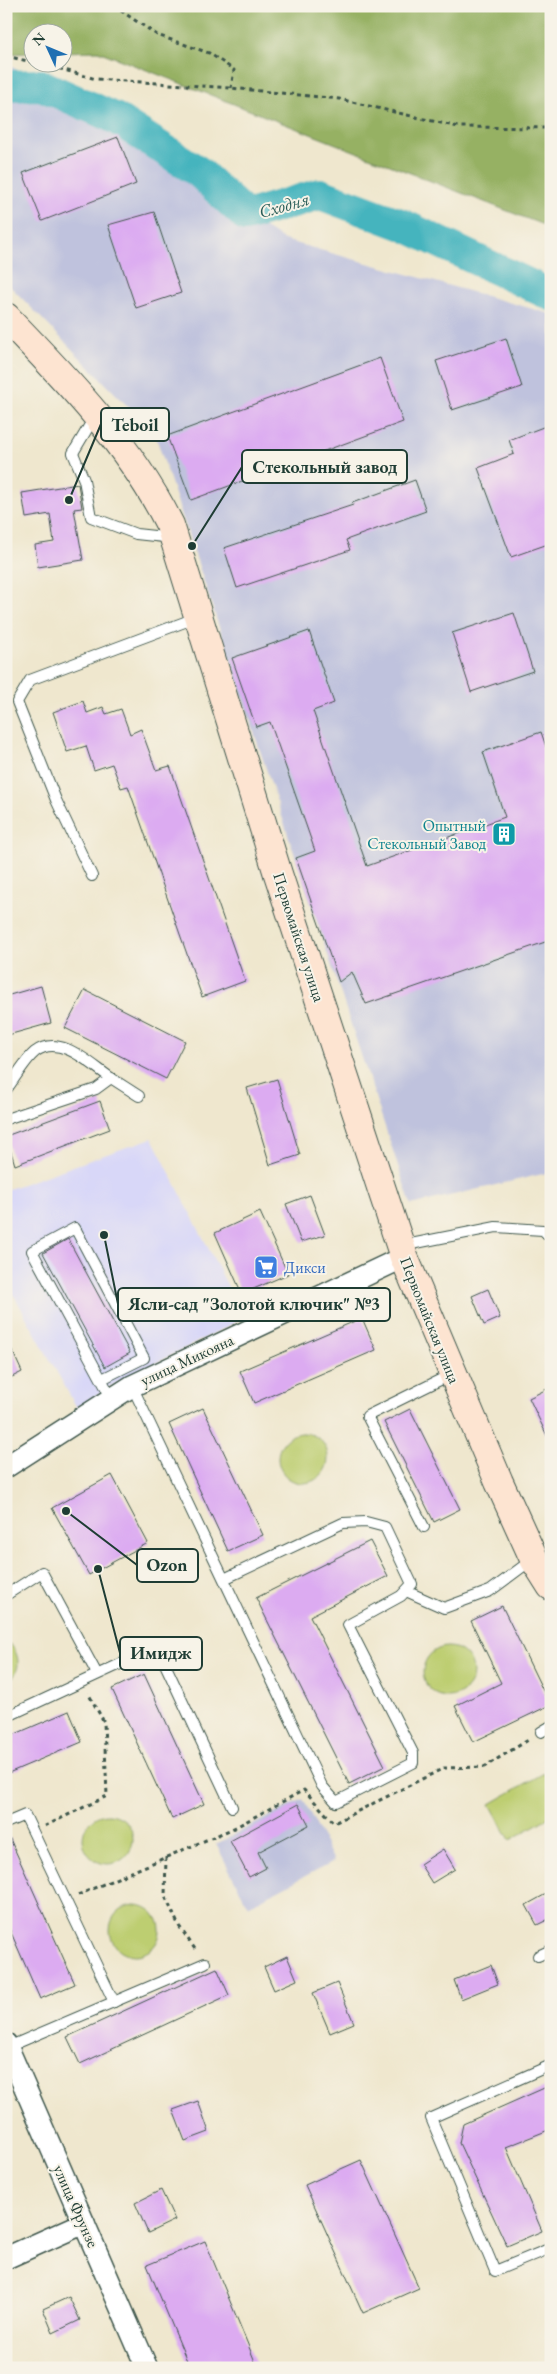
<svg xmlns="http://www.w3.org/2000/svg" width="557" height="2374" viewBox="0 0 557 2374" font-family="'EB Garamond',serif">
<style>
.built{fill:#d8d7f8}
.industrial{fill:#bfc2dd}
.green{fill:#bdce71;stroke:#6e8652}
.forest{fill:#96b163;stroke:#5a774c}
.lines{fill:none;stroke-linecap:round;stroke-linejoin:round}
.river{stroke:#45b4be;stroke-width:32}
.building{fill:#dcabf1}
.lane-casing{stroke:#3e564b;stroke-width:12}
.street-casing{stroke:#3e564b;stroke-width:24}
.secondary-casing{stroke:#3e564b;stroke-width:30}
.path{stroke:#3e564b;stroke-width:3;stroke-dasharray:4 4;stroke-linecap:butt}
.lane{stroke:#fff;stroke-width:10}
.street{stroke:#fff;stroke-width:21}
.secondary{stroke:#fde4d1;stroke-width:28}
.labels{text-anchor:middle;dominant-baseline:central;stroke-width:4;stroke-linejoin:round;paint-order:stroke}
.culture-label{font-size:16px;fill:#0d838f;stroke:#f7f3e8;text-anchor:end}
.street-label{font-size:16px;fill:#1f3d34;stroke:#f7f3e8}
.shop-label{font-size:16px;fill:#366cbe;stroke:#f7f3e8;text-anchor:start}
.water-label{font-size:18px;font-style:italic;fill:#285b56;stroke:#f7f3e8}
.leader{fill:none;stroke:#1f3d34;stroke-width:2}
.callout-dot{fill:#1f3d34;stroke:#f7f3e8;stroke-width:2}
.callout{fill:#f7f3e8;stroke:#1f3d34;stroke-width:2}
.callout-label{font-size:18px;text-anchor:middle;font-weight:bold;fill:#1f3d34}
</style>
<rect width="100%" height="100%" fill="#f7f3e8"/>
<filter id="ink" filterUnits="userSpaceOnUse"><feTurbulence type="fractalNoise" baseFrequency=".02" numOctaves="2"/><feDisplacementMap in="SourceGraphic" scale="10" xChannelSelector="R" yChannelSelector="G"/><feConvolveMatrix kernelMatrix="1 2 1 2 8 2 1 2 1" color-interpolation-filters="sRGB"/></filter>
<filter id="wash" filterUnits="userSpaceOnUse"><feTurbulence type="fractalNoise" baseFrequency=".0096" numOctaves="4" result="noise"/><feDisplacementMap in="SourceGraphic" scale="20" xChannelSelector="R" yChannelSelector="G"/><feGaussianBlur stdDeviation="1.12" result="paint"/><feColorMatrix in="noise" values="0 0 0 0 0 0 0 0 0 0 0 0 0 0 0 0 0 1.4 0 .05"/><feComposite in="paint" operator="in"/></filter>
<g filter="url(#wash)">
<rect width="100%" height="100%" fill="#efe7ce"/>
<polygon class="built" points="152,1138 244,1318 107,1388 77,1408 6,1281 6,1190"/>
<g class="industrial">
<polygon points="6,63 284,240 551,314 551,1172 411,1205 155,434 6,282"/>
<polygon points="303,1799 334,1861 248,1906 216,1844"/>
</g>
<g class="green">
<circle cx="303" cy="1458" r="25"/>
<path d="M6,1641C21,1651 23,1673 6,1683Z"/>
<circle cx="448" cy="1672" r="25"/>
<polygon points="551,1769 551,1816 510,1840 490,1804"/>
<circle cx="108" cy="1839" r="25"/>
<circle cx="135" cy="1930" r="25"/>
</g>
<polygon class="forest" points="6,6 551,6 551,228 98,51 63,52 62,32 32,32 32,53 6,54"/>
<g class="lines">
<polyline class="river" points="6,86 41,85 115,118 199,172 246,216 320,194 403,225 551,295"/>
</g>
<g id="blocks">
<g class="building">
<polygon points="118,137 136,184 42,221 23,173"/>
<polygon points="154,212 181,293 136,308 108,225"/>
<polygon points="506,338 522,387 452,410 436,361"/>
<polygon points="380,358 403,422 191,500 167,436"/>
<polygon points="551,424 551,543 511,557 478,468 514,454 509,440"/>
<polygon points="415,480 426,511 346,540 350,550 237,588 224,548 353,505 352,503"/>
<polygon points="78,484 82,508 74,509 83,560 38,567 35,545 54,542 50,514 26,518 22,493"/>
<polygon points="514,613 533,671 471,692 452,633"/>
<polygon points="309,631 334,703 313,711 367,866 505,817 483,752 541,732 551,761 551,940 366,1004 352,972 339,982 296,858 315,851 270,722 256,727 232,658"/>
<polygon points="83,701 87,713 103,707 106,714 121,709 130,734 141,729 156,770 170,766 245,981 202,997 128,786 121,788 112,764 94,770 86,746 67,752 53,712"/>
<polygon points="41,986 51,1023 8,1035 6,996"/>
<polygon points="85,990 185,1041 166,1079 65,1028"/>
<polygon points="277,1079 300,1155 270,1165 247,1088"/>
<polygon points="100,1101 110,1129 15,1165 6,1136"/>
<polygon points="310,1195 325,1235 301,1242 286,1204"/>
<polygon points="260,1212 288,1274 242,1294 215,1233"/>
<polygon points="68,1239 130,1353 105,1367 43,1253"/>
<polygon points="488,1289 500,1318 484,1325 472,1296"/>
<polygon points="362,1318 376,1350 254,1403 240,1371"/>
<polygon points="6,1337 22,1372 6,1380"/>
<polygon points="551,1387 551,1444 529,1398"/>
<polygon points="203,1408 263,1535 228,1551 169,1424"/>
<polygon points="410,1409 460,1509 434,1522 384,1422"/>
<polygon points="112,1475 148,1543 89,1575 52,1508"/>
<polygon points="370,1541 388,1576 310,1616 385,1766 349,1784 256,1598"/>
<polygon points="502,1606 550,1705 473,1742 455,1706 501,1683 471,1621"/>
<polygon points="144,1674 204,1804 172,1819 112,1689"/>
<polygon points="69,1711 82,1742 6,1774 6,1738"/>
<polygon points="298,1804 309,1825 258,1852 266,1868 249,1877 230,1841"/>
<polygon points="6,1830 75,1984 40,1999 6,1921"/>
<polygon points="443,1849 455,1869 432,1883 420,1864"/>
<polygon points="546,1894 551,1904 551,1918 537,1925 526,1905"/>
<polygon points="287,1956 297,1980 274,1990 264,1967"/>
<polygon points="491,1965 498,1984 461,1999 454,1980"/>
<polygon points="217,1968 229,1995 80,2064 67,2037"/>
<polygon points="337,1983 354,2023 330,2033 313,1993"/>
<polygon points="551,2085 551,2129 506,2147 542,2231 507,2246 459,2143 463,2124"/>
<polygon points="198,2101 209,2132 185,2141 173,2110"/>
<polygon points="361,2160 419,2288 363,2313 305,2185"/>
<polygon points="161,2190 175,2220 148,2233 135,2203"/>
<polygon points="205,2241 256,2364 247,2368 190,2368 147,2265"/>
<polygon points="69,2297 80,2320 53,2333 43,2309"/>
</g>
</g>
</g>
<g filter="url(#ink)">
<use href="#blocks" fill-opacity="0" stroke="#3e564b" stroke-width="1"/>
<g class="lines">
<g class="lane-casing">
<g id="lane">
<polyline points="95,416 73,453 84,480 91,517 136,534 173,538"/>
<polyline points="92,876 56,800 17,702 30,680 198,617"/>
<polyline points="111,1078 139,1096"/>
<path d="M6,1090C14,1080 25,1060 35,1052C60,1033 90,1064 111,1078L96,1089L6,1119"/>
<polyline points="401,1246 496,1227 543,1230 551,1238"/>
<polyline points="102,1379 144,1358 75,1228 32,1251 112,1399"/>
<polyline points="132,1386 322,1786 336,1802 413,1763 413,1753 348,1625 401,1596 412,1584 385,1527 366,1522 343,1523 224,1579"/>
<polyline points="424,1527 367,1416 452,1374"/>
<polyline points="406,1591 444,1608 490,1591 533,1559"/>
<polyline points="6,1595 42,1572 97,1674"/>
<polyline points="6,1717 157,1647 232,1807"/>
<polyline points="541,1732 551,1726"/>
<polyline points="6,1823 25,1815 114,2002"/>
<polyline points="538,1956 551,1950"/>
<polyline points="8,2047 205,1963"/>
<polyline points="551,2065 431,2118 495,2271 551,2248"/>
</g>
</g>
<g class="street-casing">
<g id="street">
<polyline points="6,1467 132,1386 404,1257"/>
<polyline points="6,2044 147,2368"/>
<polyline points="6,2258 84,2223"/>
</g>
</g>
<g class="secondary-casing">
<path id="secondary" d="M6,317C67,380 130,445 170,525L278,874L404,1257L499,1482L534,1559L551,1586"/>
</g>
<g class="path">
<polyline points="114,6 157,35 209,53 234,70 231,88"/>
<polyline points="6,56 32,62"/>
<polyline points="36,62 96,79 231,88 339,99 458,127 551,128"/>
<polyline points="45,1826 107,1796 104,1722 88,1693"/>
<polyline points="166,1857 165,1896 179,1926 197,1952"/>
<polyline points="78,1895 234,1828 304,1790 334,1823 444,1768 484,1767 530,1739"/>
</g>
<use href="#lane" class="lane"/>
<use href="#street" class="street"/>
<use href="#secondary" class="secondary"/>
</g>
</g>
<defs>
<g id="building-square" transform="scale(1.25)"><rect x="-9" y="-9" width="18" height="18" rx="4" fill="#0f9aa8" stroke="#f7f3e8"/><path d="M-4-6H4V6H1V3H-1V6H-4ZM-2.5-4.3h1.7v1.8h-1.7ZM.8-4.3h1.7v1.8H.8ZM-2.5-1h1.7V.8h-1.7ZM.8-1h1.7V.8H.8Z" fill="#fff"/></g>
<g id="supermarket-square" transform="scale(1.25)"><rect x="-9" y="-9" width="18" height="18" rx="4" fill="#3f7fe0" stroke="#f7f3e8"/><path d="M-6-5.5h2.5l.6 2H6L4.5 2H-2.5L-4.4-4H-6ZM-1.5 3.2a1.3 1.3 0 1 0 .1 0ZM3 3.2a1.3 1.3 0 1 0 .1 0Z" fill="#fff"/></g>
</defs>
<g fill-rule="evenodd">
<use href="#building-square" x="504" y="834"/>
<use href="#supermarket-square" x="266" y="1267"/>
</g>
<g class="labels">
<g class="culture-label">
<text x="486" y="825">Опытный<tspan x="486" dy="18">Стекольный Завод</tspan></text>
</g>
<g class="street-label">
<text transform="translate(299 937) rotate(72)">Первомайская улица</text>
<text transform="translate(430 1320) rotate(68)">Первомайская улица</text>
<text transform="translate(187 1360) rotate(-25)">улица Микояна</text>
<text transform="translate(76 2206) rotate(66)">улица Фрунзе</text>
</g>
<g class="shop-label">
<text x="284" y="1267">Дикси</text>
</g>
<g class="water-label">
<text transform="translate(284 205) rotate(-16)">Сходня</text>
</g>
</g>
<path class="leader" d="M69 500L101 424M192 546L242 467M104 1235L118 1304M66 1511L137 1565M98 1569L120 1653"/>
<g class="callout-dot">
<circle cx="69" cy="500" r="5"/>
<circle cx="192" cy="546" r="5"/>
<circle cx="104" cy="1235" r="5"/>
<circle cx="66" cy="1511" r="5"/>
<circle cx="98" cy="1569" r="5"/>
</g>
<g class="callout">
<rect x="101" y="408" width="68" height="33" rx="5"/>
<rect x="242" y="450" width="165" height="33" rx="5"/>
<rect x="118" y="1288" width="272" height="33" rx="5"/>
<rect x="137" y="1549" width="61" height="33" rx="5"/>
<rect x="120" y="1637" width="82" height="33" rx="5"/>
</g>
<g class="callout-label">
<text x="135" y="431">Teboil</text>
<text x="325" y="473">Стекольный завод</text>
<text x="254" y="1310">Ясли-сад "Золотой ключик" №3</text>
<text x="167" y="1571">Ozon</text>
<text x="161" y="1659">Имидж</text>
</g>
<rect width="557" height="2374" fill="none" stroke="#f7f3e8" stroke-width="25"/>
<g transform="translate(48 48) rotate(314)"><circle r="24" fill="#f7f3e8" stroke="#a1aaa0"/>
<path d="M0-4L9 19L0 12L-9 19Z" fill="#1f6fb2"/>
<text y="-8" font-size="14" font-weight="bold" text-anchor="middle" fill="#1f3d34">N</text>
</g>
</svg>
